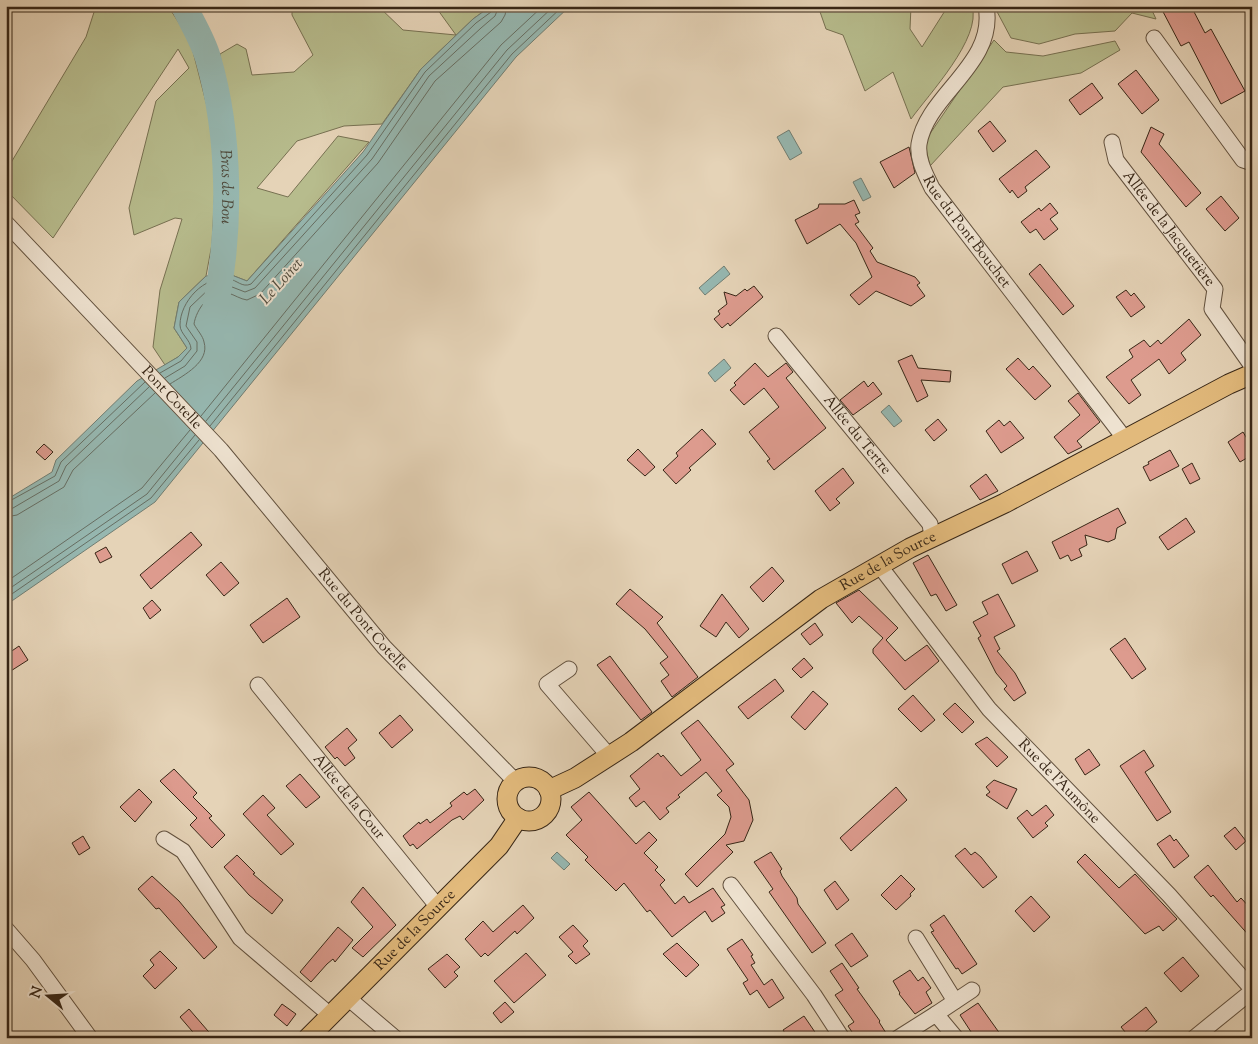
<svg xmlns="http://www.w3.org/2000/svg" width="1258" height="1044" viewBox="0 0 1258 1044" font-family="'Sorts Mill Goudy',serif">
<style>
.green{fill:#b7bc8d;stroke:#777152}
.water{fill:#96b7b0;stroke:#707d72}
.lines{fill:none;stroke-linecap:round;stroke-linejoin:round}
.shore{stroke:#666e63;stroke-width:1}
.river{stroke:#96b7b0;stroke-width:26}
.building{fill:#dd9b8e;stroke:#372616}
.minor-casing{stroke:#62513e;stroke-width:17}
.major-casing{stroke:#372616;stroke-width:21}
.minor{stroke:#eee2d0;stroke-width:15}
.major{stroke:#e2ba7c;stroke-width:19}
.labels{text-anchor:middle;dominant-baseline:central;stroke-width:4;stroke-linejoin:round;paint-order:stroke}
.street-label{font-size:15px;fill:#372616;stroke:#eee2d0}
.water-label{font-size:16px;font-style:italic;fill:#4f4a3c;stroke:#eee2d0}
</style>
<rect width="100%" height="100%" fill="#e5d3b7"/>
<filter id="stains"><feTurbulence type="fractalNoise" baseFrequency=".004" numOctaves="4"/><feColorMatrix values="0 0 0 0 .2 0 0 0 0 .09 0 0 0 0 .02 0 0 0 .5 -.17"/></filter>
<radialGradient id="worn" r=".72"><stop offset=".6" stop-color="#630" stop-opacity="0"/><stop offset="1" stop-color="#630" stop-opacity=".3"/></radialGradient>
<g class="green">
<polygon points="96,6 168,6 190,40 217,145 212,244 206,276 179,302 174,328 187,348 178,357 165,365 153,347 160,290 182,219 175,218 134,235 129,208 156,101 189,68 178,49 53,238 6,190 6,171 86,37"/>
<polygon points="292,6 378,6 403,30 456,35 435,6 491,6 473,19 421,69 382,124 344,126 297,141 257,188 288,197 338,136 369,142 247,281 229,274 236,190 220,54 237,44 246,49 252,75 294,72 313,55 292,15"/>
<path d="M818,6H911L910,29L922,47L948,6H972C982,38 929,94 911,119L893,72L865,91L843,35L826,29Z"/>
<polygon points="994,6 1150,6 1156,19 1132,13 1115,31 1075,34 1039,44 1011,38"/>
<polygon points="994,40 1006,52 1043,56 1115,41 1120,50 1081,73 1003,87 930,166 926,149 927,138"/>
</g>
<g class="water">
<polygon points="491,6 570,6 516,57 155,502 6,605 6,500 52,472 56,460 137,381 178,357 187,348 174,328 179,302 206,276 229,274 247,281 363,152 421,69 473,19"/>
<polygon points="789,130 802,153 790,160 777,137"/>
<polygon points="861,178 871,197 863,201 853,182"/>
<polygon points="724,266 730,274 705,295 699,288"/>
<polygon points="724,359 731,368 715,382 708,373"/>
<polygon points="889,405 902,421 894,427 881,412"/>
<polygon points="557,852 570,864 564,870 551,858"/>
</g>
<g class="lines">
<g class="shore">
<path d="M160,373L181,361L191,349C191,340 180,334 180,325C180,302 204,275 229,279C237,280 242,288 251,284L367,155L425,72L476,23L491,12L493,6"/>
<polyline points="165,378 185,366 197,351 197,342 186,326 190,307 211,287 227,285 245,292 255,288 372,159 429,76 481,28 495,16 499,6"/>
<path d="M170,384C184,375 210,362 204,342C203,336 197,330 194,324C196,310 210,289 228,293C235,295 240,299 247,300L260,294L378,163L435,81L501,22L505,15L507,6"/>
<polyline points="201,416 501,45 543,6"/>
<polyline points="206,421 507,50 554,6"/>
<polyline points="210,426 512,54 563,6"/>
<polyline points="6,503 55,476 61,462 145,382"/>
<polyline points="6,510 13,508 59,481 66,466 149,387"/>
<polyline points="6,517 17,515 64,487 73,470 155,393"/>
<polyline points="6,582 142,488 190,430"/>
<polyline points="6,591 147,494 195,435"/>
<polyline points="6,598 151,498 199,440"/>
</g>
<path class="river" id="s1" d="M184,6C192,23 203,40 208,58C231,137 231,230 215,310"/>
</g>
<g class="building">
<polygon points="1160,6 1191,6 1205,33 1211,29 1245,91 1221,104 1189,42 1181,46"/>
<polygon points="1136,70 1159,100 1142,114 1118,84"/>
<polygon points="1092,83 1103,98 1080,115 1069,100"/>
<polygon points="990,121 1006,141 993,152 978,131"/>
<polygon points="1151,127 1164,134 1159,144 1201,193 1186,207 1141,152"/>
<polygon points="909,147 915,173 894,188 880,162"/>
<polygon points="1036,150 1050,167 1025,187 1027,191 1018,198 1012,190 1010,193 999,179"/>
<polygon points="1221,196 1239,218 1225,231 1206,209"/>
<polygon points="854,200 860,213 855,215 859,222 855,224 873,248 870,251 877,262 915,277 920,283 917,285 925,296 911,306 876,291 859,305 850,295 872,277 856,243 840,224 807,244 795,220 818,208 819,204 845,204"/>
<polygon points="1050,203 1058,213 1050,219 1058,229 1044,240 1036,229 1030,233 1021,222 1039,208 1041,211"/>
<polygon points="1040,264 1074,306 1063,315 1029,274"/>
<polygon points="754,286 763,297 730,326 728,323 722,328 714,319 720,314 718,311 727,304 724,292 736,296 745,289 747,291"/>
<polygon points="1126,290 1131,296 1134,293 1145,307 1131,317 1116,297"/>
<polygon points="1189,319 1201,335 1181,353 1186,360 1169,374 1159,359 1131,380 1141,395 1129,404 1106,377 1133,357 1129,350 1144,340 1150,347 1158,340 1161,344"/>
<polygon points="912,355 918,368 951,371 950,382 921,380 928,396 917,402 898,361"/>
<polygon points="1018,358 1029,370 1033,366 1051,386 1035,400 1006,369"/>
<polygon points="755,363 768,377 786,363 793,372 786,378 826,428 774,470 767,461 770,459 749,432 779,407 764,388 744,405 730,390 736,385 734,383"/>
<polygon points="864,381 868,387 873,382 882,394 853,415 840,400"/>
<polygon points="1078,393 1100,422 1077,441 1082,447 1068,454 1054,437 1080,415 1068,401"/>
<polygon points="938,419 947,430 934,441 925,430"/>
<polygon points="999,420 1004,426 1010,421 1024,438 1001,453 986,431"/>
<polygon points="702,429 716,444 689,468 691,470 676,484 663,470 678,456 676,453"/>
<polygon points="1243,432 1252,447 1252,455 1240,462 1228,442"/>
<polygon points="44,444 53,452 45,460 36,452"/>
<polygon points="638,449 655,467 645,476 627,460"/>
<polygon points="1170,450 1179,466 1150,481 1143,467 1149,464 1148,462"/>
<polygon points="1192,463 1200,479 1190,484 1182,469"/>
<polygon points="843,468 854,483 836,499 840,503 830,511 815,491"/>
<polygon points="986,474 998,491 980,500 970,486"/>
<polygon points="1118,508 1126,523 1117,528 1115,539 1108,542 1085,535 1087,545 1079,549 1082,556 1071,561 1068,555 1060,559 1052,542"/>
<polygon points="1186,518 1195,532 1168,550 1159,537"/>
<polygon points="191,532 202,545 151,589 140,575"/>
<polygon points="106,547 112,557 100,563 95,553"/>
<polygon points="1027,551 1038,571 1012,584 1002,564"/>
<polygon points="928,555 957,605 946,611 936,594 931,596 913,563"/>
<polygon points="221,562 239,583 224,596 206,575"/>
<polygon points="772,567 784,581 763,602 750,587"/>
<polygon points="630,589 663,617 657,623 698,677 672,697 661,681 669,675 660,663 668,657 645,629 616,604"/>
<polygon points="859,590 898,628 886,640 905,661 927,645 939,661 905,690 873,653 873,649 883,638 859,616 852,623 836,603"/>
<polygon points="722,594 749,629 739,638 726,622 716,637 700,626"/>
<polygon points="998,594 1015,626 994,637 1000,649 997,651 1015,673 1026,693 1014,701 1004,689 1007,686 996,673 978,638 981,636 973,622 988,614 982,602"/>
<polygon points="287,598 300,617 263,643 250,625"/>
<polygon points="152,600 161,610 150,619 143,608"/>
<polygon points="815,623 823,635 810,645 801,634"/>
<polygon points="1125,638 1146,669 1132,679 1110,649"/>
<polygon points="19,646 28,660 6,674 6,655"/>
<polygon points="610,656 652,712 641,720 597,665"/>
<polygon points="804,658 813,668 801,678 792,669"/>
<polygon points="775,679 784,691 748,719 738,707"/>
<polygon points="813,691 828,704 805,730 791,717"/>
<polygon points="913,695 935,720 921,732 898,709"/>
<polygon points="955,703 974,722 962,733 943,714"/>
<polygon points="400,715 413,730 392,748 379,733"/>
<polygon points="698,720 734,764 726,770 749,800 753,820 744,841 726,845 733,852 697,887 685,874 725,834 731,817 729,807 717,795 722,791 706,772 678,795 680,797 666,808 669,812 660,820 644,801 636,807 629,798 640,789 630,776 658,753 661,757 663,755 681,776 701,760 681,733"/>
<polygon points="347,728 357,740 348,748 355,758 345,766 337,757 335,759 325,747"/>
<polygon points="987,737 1008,757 997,767 975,744"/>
<polygon points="1089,749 1100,765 1085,775 1075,759"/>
<polygon points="1144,750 1154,766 1145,772 1171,812 1157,821 1120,766"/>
<polygon points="174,769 197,793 193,797 212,816 209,818 225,835 212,848 190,825 197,818 160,781"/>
<polygon points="300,774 320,797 306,808 286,786"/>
<polygon points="994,780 1017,789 1007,809 986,795 990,792 986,787"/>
<polygon points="896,787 907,800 851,851 840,838"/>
<polygon points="139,789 152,802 135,822 120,807"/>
<polygon points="475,789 484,800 463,820 460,816 452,820 417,849 413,844 410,846 403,836 419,822 420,824 427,819 430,823 452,806 450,803 464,792 467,795"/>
<polygon points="589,792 636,844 649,832 657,840 644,853 658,867 655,870 665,880 660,885 675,904 684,896 689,903 713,888 725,905 721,907 725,913 712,922 705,911 672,937 650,910 647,912 624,883 616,891 585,860 588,857 566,835 582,820 571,807"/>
<polygon points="263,795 275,808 267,815 294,844 281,855 243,814"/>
<polygon points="1046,805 1054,815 1045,823 1048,826 1033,838 1017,818 1027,810 1032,816"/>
<polygon points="1235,827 1246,841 1236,850 1224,836"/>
<polygon points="1170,835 1174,841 1176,839 1189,856 1174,868 1157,844"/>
<polygon points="83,836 90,848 79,855 72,843"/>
<polygon points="965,848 971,855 975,852 981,857 997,877 983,888 955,856"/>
<polygon points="771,852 782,869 780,871 782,876 797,898 798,904 826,943 812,953 769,892 773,889 754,862"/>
<polygon points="1085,854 1119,888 1135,874 1177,919 1163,931 1159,926 1145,934 1077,862"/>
<polygon points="237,855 255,873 253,874 283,900 272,914 249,895 224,867"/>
<polygon points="1208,865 1237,902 1241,898 1252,910 1252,939 1213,895 1211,897 1194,877"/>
<polygon points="901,875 915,889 910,894 911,896 896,910 881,895"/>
<polygon points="152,876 179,901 217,947 204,959 159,908 156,909 138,889"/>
<polygon points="835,881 849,900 837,910 824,890"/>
<polygon points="363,887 396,925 363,957 352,948 373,927 351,902"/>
<polygon points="1031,896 1050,917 1034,932 1015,911"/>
<polygon points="523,905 534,918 517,934 515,931 488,956 485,953 481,957 465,939 483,921 493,932"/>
<polygon points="944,915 977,964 962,974 958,968 956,969 931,932 934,931 930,925"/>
<polygon points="573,925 588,941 583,946 590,954 576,964 568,956 573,952 559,937"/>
<polygon points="338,927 353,940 335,962 333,959 327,964 311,982 300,972"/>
<polygon points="852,933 868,956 851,967 835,945"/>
<polygon points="742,939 753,955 751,956 755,963 751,965 764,985 772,979 784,998 769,1008 757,990 750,995 743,983 748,980 727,949"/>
<polygon points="677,943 699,965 686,977 663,954"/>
<polygon points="160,951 177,968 155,989 143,976 154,965 150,960"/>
<polygon points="526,953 546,975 514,1003 494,981"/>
<polygon points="447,954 460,967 454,972 458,976 445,988 428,969"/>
<polygon points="1183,957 1199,976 1181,992 1164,973"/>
<polygon points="842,963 859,988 857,989 880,1021 879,1022 886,1033 879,1038 856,1038 848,1026 854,1022 835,995 843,990 830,971"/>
<polygon points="910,970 918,981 923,977 931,988 926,992 932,1003 915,1014 899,994 900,993 893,981"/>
<polygon points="505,1002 514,1012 501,1023 493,1013"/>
<polygon points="978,1003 1003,1038 975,1038 960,1015"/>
<polygon points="282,1004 296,1014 287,1026 274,1015"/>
<polygon points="1146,1007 1157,1022 1138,1038 1130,1038 1121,1027"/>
<polygon points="189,1009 214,1038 198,1038 180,1017"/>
<polygon points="804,1016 819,1038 788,1038 783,1030"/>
</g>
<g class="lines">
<g class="minor-casing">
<g id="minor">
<path id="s2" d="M986,6C997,64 927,94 919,144C917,160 926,175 932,188L1125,439"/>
<polyline points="1154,38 1243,160 1252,163"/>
<path id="s3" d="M1112,142L1116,160L1215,289L1212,309L1252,366"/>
<path id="s4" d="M6,223L221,450L384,647L515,781"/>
<path id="s5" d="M776,336L930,524L932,537"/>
<path id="s6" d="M879,565L989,709L1169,895L1252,989"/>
<polyline points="569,669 547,684 609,756"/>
<path id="s7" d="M258,685L438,907"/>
<polyline points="164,839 183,851 240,938 330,1015"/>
<polyline points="731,885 814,995 842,1038"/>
<polyline points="6,929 33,960 90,1038"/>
<polyline points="916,938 955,1001"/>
<polyline points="348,998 395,1038"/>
<polyline points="936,1014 972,990"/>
<polyline points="898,1038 936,1014 956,1038"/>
<polyline points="1194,1038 1252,991"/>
</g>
</g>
<g class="major-casing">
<g id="major">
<circle cx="529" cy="799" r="22"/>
<path id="s8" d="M549,790L575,778L631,742L821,599L910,548L1005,503L1229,384L1252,374"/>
<path id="s9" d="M308,1038L499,846L518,818"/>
</g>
</g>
<use href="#minor" class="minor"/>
<use href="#major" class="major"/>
</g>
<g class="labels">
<g class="street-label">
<text stroke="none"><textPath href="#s3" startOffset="105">Allée de la Jacquetière</textPath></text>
<text stroke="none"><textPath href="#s2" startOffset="260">Rue du Pont Bouchet</textPath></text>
<text stroke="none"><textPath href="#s4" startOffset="241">Pont Cotelle</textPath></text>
<text stroke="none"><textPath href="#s5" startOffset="128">Allée du Tertre</textPath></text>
<text stroke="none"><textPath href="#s8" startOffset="410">Rue de la Source</textPath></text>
<text stroke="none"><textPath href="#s4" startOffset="534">Rue du Pont Cotelle</textPath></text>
<text stroke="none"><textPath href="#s6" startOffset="282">Rue de l'Aumône</textPath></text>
<text stroke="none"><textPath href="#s7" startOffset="144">Allée de la Cour</textPath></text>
<text stroke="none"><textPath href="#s9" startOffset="152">Rue de la Source</textPath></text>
</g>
<g class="water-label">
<text stroke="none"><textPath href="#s1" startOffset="188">Bras de Bou</textPath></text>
<text transform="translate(282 282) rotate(-48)">Le Loiret</text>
</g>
</g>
<rect width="1258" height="1044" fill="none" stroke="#e5d3b7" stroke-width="25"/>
<rect x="8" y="8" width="1243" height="1029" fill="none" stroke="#372616" stroke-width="2.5"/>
<rect x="12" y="12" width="1233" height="1019" fill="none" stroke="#372616"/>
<g transform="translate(48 996) rotate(288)" stroke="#eee2d0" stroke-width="4" paint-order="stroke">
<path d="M0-4L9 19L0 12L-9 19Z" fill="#372616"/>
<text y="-8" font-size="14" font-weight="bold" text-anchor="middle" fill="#372616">N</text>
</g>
<rect width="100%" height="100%" filter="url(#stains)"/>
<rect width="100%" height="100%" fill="url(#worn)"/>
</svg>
